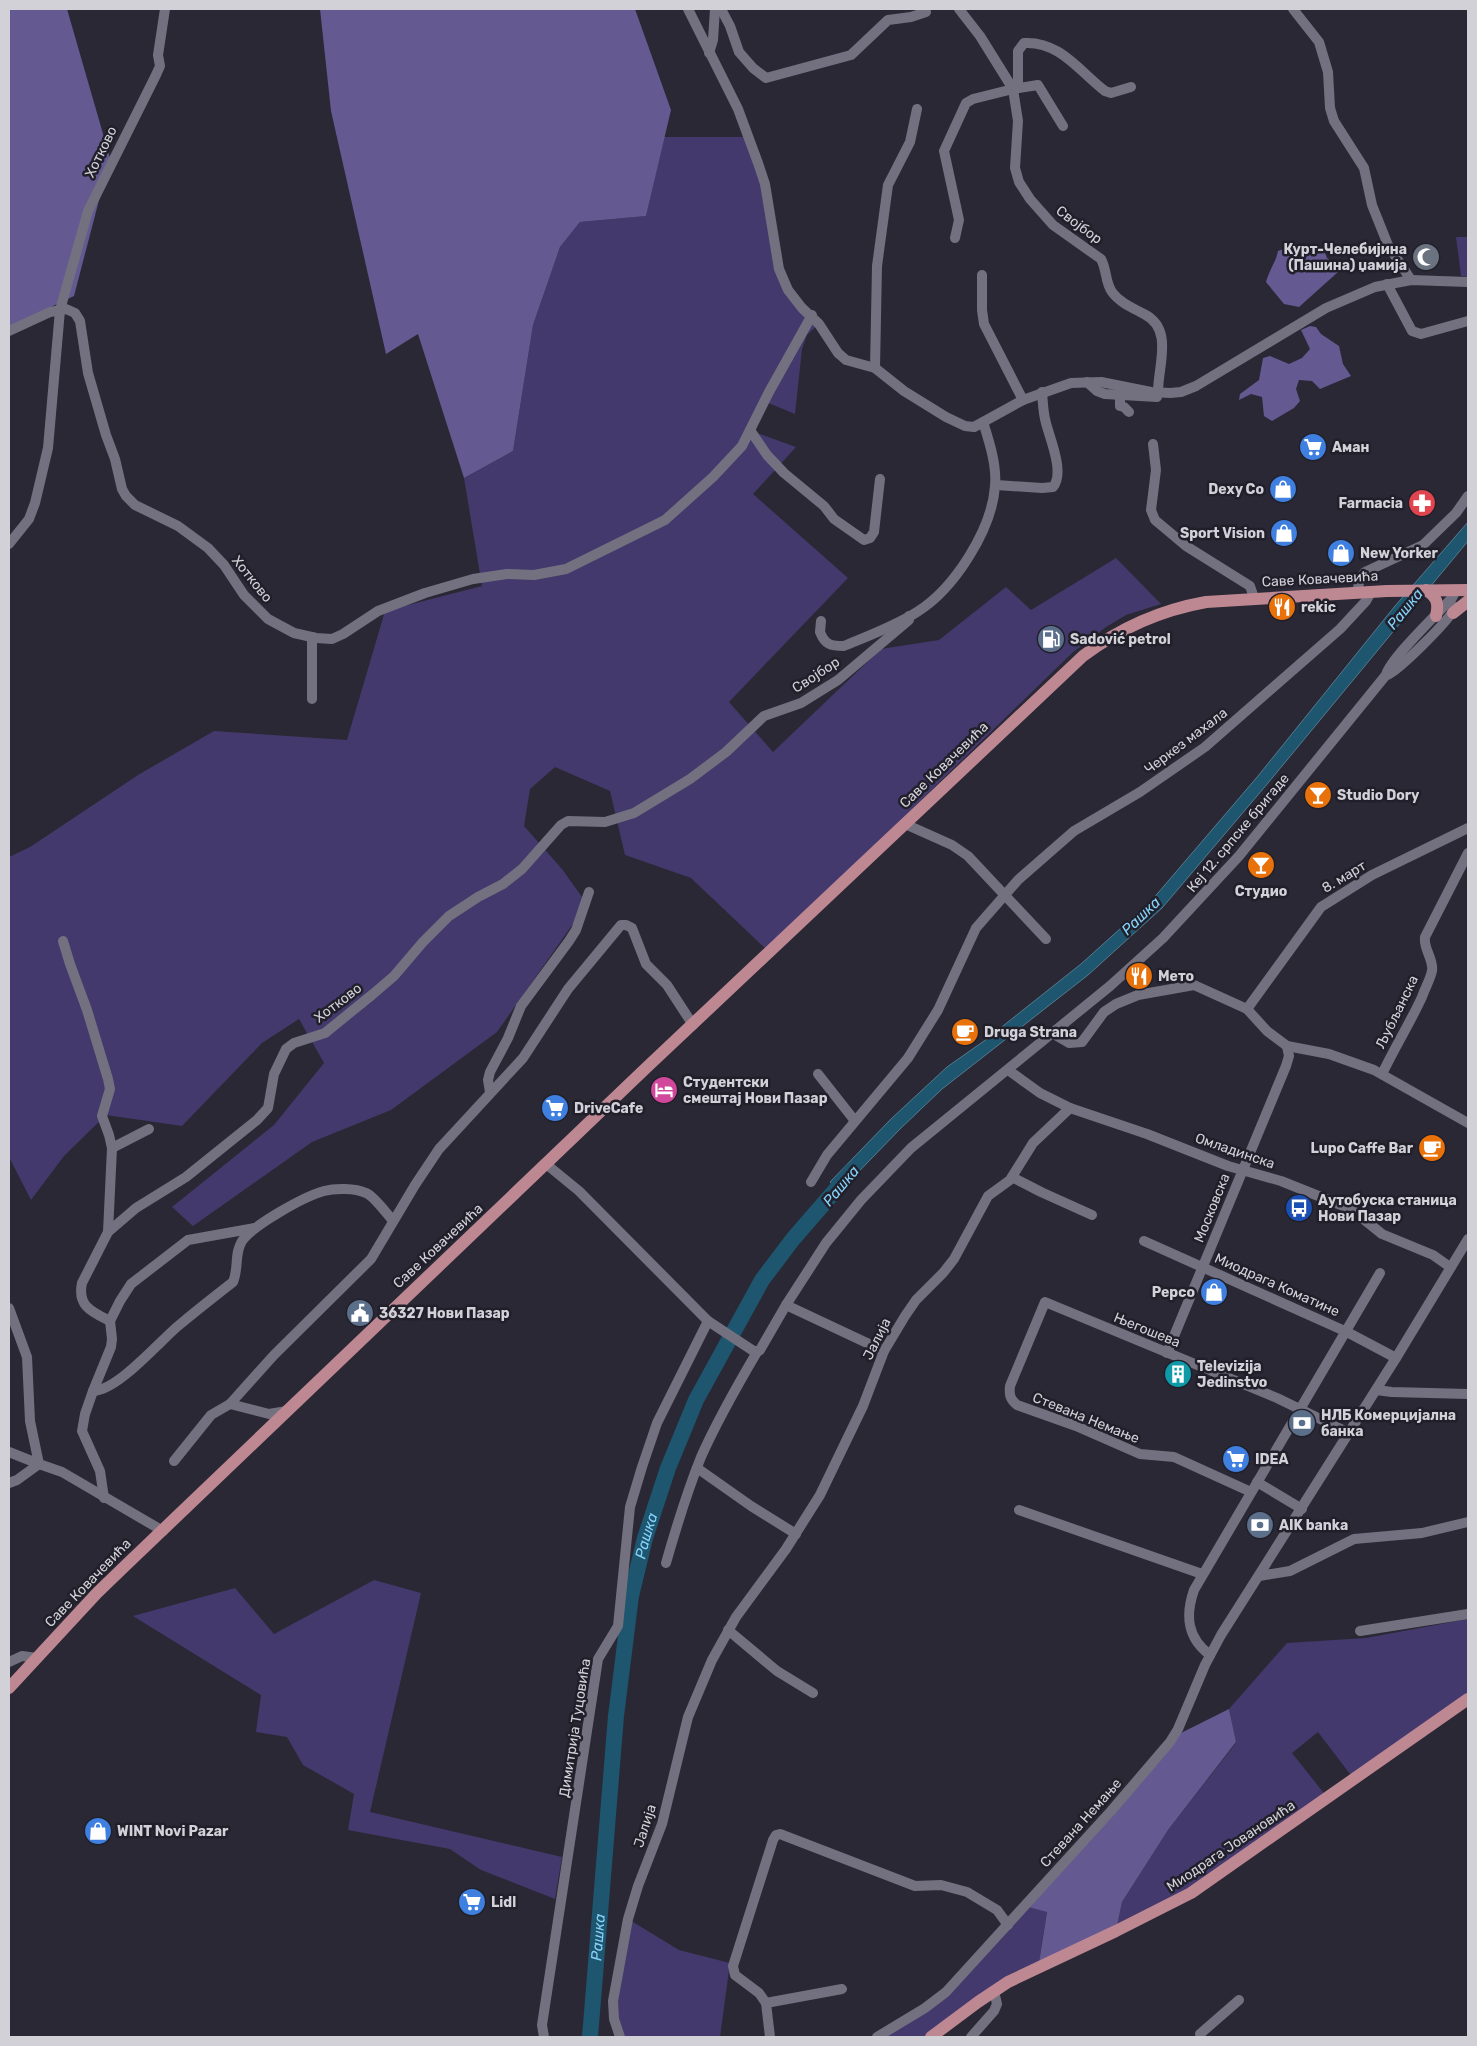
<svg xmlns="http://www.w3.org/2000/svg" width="1477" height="2046" viewBox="0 0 1477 2046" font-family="Rubik,sans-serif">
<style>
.green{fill:#44396c}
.forest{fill:#645991}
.water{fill:#1e556f;stroke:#547a8e}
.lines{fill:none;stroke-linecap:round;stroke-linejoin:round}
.river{stroke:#1e556f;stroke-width:16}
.minor{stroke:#73717f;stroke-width:10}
.tertiary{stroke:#73717f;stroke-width:10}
.primary{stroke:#be8893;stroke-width:12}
.labels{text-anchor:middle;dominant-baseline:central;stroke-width:5;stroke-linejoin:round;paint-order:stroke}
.street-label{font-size:14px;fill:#d2d1d8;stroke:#201f2a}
.poi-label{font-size:14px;font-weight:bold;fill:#d2d1d8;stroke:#201f2a;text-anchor:start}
.water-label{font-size:15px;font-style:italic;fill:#85d2fa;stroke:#201f2a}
</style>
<rect width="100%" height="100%" fill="#2a2834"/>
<g class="green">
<polygon points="664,137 748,137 758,163 779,269 819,324 807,335 802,349 795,414 766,402 754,432 796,447 753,494 848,578 729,702 773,752 881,649 939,640 1006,587 1031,610 1116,558 1161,604 1126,615 1106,627 1072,653 767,950 691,878 625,855 610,791 555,767 530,789 524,826 562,869 587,904 497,1032 391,1110 312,1142 193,1226 172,1207 274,1125 324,1063 299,1019 262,1043 182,1126 106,1115 64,1156 31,1200 9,1157 9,857 30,847 138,775 214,731 347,740 385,611 482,586 464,478 513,451 533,325 560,247 580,222 646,216"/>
<polygon points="1456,237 1468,237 1468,277 1461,276"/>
<polygon points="374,1580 421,1593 370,1812 562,1857 555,1899 481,1870 450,1849 348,1830 354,1794 303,1765 287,1737 256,1732 261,1695 133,1616 235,1588 274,1634"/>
<polygon points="1468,1619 1468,1699 1353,1778 1318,1732 1292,1753 1327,1797 1244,1857 1116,1931 1122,1902 1168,1830 1236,1743 1229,1709 1287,1643 1366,1638"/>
<polygon points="1025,1906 1047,1911 1038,1969 931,2037 877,2037 925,2008"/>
<polygon points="628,1919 679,1950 730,1963 720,2037 620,2037 614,2019"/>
</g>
<g class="forest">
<polygon points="9,9 67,9 110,158 74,296 9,327"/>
<polygon points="320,9 635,9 671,110 646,216 580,222 560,247 533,325 513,451 464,478 418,334 386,354 331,111"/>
<path d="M1289,247L1325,253L1327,258L1337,267L1338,272L1299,307L1284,304L1266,282C1269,270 1276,262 1278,251Z"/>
<polygon points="1310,326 1316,327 1321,334 1339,346 1343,364 1351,376 1320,389 1312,381 1299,380 1296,389 1300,401 1294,408 1272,421 1264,416 1262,397 1251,394 1239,400 1240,394 1259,380 1263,358 1270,356 1289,364 1302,358 1310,349 1301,330"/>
<polygon points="1229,1709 1236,1742 1168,1830 1122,1902 1116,1931 1038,1969 1047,1912 1025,1906 1173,1737"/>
</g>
<polygon class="water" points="1468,522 1468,541 1268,783 1162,908 1088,975 942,1089 900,1129 840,1191 830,1182 891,1119 947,1067 984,1041 1081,964 1152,900 1258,776 1395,606"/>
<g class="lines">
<path class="river" id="s1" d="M590,2037L616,1716L631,1596L645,1538L668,1468L696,1400L762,1280L793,1239L852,1171"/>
<g class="minor">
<polyline points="688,9 738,109 758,163 765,184 779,269 788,290 802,308 819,324 838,353 846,360 875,368 904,391 946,417 965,426 974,427 1023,400 1071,383 1101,382 1151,392 1170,393 1181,392 1196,386 1326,308 1375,287 1411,280 1468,282"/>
<polyline points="721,9 730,26 739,52 753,68 766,78 851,55 888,20 911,17 926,12"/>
<path d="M959,9L980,36L1013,89L1018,121L1015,168L1019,182L1030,199L1053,225L1101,259C1107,270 1105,282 1112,292C1120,303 1133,308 1144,314C1174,329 1158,365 1158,392"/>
<polyline points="1293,9 1319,42 1328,72 1330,108 1334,121 1364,168 1372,205 1388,245 1411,280"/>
<polyline points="709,53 713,40 715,9"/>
<path d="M1018,88V51L1024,43C1060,41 1079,71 1105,91L1111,93L1131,87"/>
<polyline points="955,238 959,220 944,151 966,103 973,99 1013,89 1038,85 1063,126"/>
<polyline points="982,275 982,310 984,324 1023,400"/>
<polyline points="1387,284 1412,331 1421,334 1468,321"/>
<polyline points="9,331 50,312 66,309 75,313 80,321 88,373 106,435 115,459 122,489 126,496 135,505 178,526 208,548 224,565 244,595 268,619 294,633 316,638 332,639 343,634 378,611 425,593 473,579 507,574 534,575 566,569 665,520 713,477 742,446 769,392 812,315"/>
<polyline points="875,368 877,266 888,185 910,142 917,109"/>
<polyline points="1087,382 1097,391 1105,394 1157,397"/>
<polyline points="1120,396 1120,406 1124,407 1129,412"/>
<polyline points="750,430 767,455 784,473 824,506 834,519 864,540 870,538 874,532 880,479"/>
<polyline points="1153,444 1156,470 1151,510 1155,520 1186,546 1250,586 1254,598"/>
<path d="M996,485L1042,488L1053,487C1065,473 1050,439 1046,423C1043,413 1043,403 1042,392"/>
<polyline points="9,544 29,519 35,503 48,448 60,310 88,211 156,75 160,66 158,55 165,9"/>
<polyline points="1357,593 1360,578 1365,572 1423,545 1456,513 1468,496"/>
<path d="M821,621L820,632C825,645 831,646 844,646C868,636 895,626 917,612C954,589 992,530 995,486C997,465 989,441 983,422"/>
<polyline points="312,699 312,637"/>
<polyline points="905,824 952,845 968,856 1046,939"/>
<polyline points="63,941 70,964 87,1010 108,1079 110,1089 102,1116 109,1135 112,1148"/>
<polyline points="1247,1009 1321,907 1372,875 1468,828"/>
<polyline points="1052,1033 1069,1043 1082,1042 1104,1012 1116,1004 1138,995 1194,985 1247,1009 1267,1031 1287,1046 1329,1054 1374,1070 1468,1123"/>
<polyline points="818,1074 855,1121"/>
<path d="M1382,1074C1395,1047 1410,1023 1422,997C1425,988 1430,980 1432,971C1434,959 1423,949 1425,937L1468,853"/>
<polyline points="490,1092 488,1080 490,1072 508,1038 521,1006 569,941 576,930 589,892"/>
<polyline points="1012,1177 1041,1192 1092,1215"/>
<polyline points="811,1182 827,1155 908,1058 938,1010 976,928 1018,880 1074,831 1140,792 1205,747 1340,629 1366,601 1371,592"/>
<polyline points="108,1232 112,1148 149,1129"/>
<polyline points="1144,1241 1347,1332 1396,1358"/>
<polyline points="786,1305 884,1351"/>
<polyline points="9,1308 27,1357 30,1421 39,1464 62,1472 163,1531"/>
<path d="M110,1321C92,1312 77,1306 82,1283L108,1232L136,1208L186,1177L257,1120L268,1108L274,1074L286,1049L294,1043L325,1033L373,994L394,976L423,942L449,916L478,897L503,884L522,869L561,825L568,821L605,822L634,813L690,779L726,752L764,716L801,703L838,680L909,620V616"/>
<polyline points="1167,1353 1286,1066 1289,1056 1287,1046"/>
<polyline points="1376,1390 1392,1392 1468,1394"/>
<path d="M93,1391C117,1391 159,1342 178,1326C196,1311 215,1296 233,1282C239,1268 234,1254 242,1241C253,1225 305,1196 324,1191C335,1188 355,1188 366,1193C374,1196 387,1214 393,1221"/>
<polyline points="230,1404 269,1414 287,1411"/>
<polyline points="9,1452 39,1464"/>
<polyline points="174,1461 211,1415 230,1404 274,1355 371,1259 415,1185 439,1149 523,1058 568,989 621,925 626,925 632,928 646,964 667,985 693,1025"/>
<polyline points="697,1468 751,1506 796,1534"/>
<polyline points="1257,1482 1302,1509"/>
<polyline points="9,1483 17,1480 39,1464"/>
<path d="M1251,1492L1174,1457L1140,1454L1076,1426L1017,1405C1010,1399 1009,1395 1010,1386L1045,1302L1277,1398L1349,1433"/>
<polyline points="104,1498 100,1471 82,1431 85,1414 93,1391 111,1347 112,1339 110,1321 120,1301 131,1284 188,1240 255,1228"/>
<polyline points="1019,1510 1202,1574"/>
<path d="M666,1563C676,1528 687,1492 701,1457C717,1421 737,1386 757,1352"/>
<polyline points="1259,1576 1290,1571 1354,1539 1422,1533 1468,1522"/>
<polyline points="728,1630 777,1671 813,1693"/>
<polyline points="1360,1631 1468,1614"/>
<path d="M1210,1655C1187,1638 1185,1616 1194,1590L1380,1273"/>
<polyline points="9,1662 22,1656 37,1658"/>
<polyline points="766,2003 842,1989"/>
<polyline points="1200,2034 1239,2000"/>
<polyline points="544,2037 542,2025 598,1659 618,1626 630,1507 642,1467 657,1423 708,1321"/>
<polyline points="620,2037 614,2019 613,2001 628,1919 638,1886 662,1824 688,1717 712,1660 736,1617 786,1549 820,1495 863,1406 884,1351 905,1316 916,1300 943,1273 954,1259 988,1196 1010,1180 1033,1143 1070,1108"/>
<polyline points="770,2037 766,2003 759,1993 735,1975 733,1966 773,1840 776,1835 780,1834 915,1886 941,1885 967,1892 997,1910 1008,1925"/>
<polyline points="971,2037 994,2011 997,2004 994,1991"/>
</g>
<g class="tertiary">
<path d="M1387,675C1398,671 1452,618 1455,607"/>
<polyline points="1008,1070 1040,1093 1070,1108 1147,1134 1228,1166 1281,1181 1351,1209 1382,1234 1433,1255 1450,1267"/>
<path d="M546,1164L579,1191L708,1321L752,1350L757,1352L760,1350L786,1305L826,1243L861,1200L911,1148L1110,986L1163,938L1239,856L1386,675C1389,660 1438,613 1452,598L1456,590"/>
<polyline points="877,2037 925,2008 946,1992 1111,1811 1170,1742 1178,1729 1205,1665 1221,1635 1396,1358 1468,1239"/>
</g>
<g class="primary">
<path d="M1426,590C1437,597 1439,603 1436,616"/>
<polyline points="1453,613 1468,601"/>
<path d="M9,1688L97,1593L126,1565L646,1068L1083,656C1120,628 1161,610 1206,602L1387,591L1468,590"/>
<polyline points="931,2037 978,2002 1008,1982 1116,1931 1191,1893 1468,1699"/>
</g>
</g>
<defs>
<g id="mosque-disc" transform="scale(1.4375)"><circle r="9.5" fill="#6b7280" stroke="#201f2a"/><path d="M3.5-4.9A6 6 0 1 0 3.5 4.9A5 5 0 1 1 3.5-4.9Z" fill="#fff"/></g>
<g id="supermarket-disc" transform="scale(1.4375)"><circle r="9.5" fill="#3f7fe0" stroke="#201f2a"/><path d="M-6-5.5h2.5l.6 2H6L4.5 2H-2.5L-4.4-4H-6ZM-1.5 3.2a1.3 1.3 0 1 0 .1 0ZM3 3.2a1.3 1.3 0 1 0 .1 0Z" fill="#fff"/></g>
<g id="shop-disc" transform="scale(1.4375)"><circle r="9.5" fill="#3f7fe0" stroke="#201f2a"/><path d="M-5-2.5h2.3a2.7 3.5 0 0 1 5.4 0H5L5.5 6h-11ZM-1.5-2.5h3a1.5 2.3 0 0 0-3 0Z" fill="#fff"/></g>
<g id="pharmacy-disc" transform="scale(1.4375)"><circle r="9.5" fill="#e0444e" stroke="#201f2a"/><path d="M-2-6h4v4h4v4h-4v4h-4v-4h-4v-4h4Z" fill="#fff"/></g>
<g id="restaurant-disc" transform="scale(1.4375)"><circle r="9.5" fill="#e8710a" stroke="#201f2a"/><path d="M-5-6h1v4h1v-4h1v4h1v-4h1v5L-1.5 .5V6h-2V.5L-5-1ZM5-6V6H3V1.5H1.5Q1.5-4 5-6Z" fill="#fff"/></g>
<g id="fuel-disc" transform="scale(1.4375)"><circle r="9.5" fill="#5c6f8a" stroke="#201f2a"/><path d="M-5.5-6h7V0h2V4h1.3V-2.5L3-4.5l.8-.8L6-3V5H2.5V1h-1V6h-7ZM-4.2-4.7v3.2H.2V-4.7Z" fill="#fff"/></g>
<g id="bar-disc" transform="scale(1.4375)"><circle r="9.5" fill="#e8710a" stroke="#201f2a"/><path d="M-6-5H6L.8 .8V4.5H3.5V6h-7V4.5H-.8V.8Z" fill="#fff"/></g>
<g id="cafe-disc" transform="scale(1.4375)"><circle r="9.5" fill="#e8710a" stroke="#201f2a"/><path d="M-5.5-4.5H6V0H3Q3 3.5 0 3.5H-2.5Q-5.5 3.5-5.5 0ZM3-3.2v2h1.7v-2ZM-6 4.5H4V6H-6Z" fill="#fff"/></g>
<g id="hotel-disc" transform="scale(1.4375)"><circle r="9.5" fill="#d1479c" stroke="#201f2a"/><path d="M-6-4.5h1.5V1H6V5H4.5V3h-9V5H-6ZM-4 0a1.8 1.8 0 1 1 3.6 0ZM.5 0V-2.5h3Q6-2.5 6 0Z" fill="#fff"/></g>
<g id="bus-disc" transform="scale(1.4375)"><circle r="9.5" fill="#1a4fb4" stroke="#201f2a"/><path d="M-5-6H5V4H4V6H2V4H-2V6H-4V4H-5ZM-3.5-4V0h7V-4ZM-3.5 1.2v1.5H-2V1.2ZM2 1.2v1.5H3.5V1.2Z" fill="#fff"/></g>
<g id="civic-disc" transform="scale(1.4375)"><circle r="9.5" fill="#5c6f8a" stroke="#201f2a"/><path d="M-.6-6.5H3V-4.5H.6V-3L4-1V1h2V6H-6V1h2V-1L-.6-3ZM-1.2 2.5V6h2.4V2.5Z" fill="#fff"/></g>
<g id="building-disc" transform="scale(1.4375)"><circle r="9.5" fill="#0f9aa8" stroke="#201f2a"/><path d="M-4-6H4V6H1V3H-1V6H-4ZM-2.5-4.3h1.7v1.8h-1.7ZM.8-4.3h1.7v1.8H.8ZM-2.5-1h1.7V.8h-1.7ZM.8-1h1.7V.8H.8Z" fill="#fff"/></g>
<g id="bank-disc" transform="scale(1.4375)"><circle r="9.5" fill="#5c6f8a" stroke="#201f2a"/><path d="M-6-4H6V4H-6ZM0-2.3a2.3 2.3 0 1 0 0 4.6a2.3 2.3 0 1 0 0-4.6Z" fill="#fff"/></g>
</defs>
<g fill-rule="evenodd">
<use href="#mosque-disc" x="1426" y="257"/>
<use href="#supermarket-disc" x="1313" y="447"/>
<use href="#shop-disc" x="1283" y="489"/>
<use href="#pharmacy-disc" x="1422" y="503"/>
<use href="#shop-disc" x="1284" y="533"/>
<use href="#shop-disc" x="1341" y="553"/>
<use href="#restaurant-disc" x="1282" y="607"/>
<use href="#fuel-disc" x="1051" y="639"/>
<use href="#bar-disc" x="1318" y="795"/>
<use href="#bar-disc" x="1261" y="865"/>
<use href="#restaurant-disc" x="1139" y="976"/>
<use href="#cafe-disc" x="965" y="1032"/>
<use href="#hotel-disc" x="664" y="1090"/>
<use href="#supermarket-disc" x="555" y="1108"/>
<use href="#cafe-disc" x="1432" y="1148"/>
<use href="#bus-disc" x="1299" y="1208"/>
<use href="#shop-disc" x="1214" y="1292"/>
<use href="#civic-disc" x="360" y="1313"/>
<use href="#building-disc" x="1178" y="1374"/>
<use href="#bank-disc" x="1302" y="1423"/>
<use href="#supermarket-disc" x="1236" y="1459"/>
<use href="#bank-disc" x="1260" y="1525"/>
<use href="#shop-disc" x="98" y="1831"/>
<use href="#supermarket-disc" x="472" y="1902"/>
</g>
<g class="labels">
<g class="street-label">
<text transform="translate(101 152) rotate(-64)">Хотково</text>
<text transform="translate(1079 225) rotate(37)">Својбор</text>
<text transform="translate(252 579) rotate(51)">Хотково</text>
<text transform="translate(1320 579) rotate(-3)">Саве Ковачевића</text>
<text transform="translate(816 675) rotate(-33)">Својбор</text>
<text transform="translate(1186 741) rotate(-37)">Черкез махала</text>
<text transform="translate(944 765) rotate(-44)">Саве Ковачевића</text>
<text transform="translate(1238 833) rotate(-50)">Кеј 12. српске бригаде</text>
<text transform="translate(1344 877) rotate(-31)">8. март</text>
<text transform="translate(338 1003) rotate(-37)">Хотково</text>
<text transform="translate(1397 1012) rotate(-64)">Љубљанска</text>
<text transform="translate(1235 1151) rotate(19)">Омладинска</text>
<text transform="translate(1212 1208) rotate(-68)">Московска</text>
<text transform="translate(438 1246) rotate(-43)">Саве Ковачевића</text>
<text transform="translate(1277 1285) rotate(24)">Миодрага Коматине</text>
<text transform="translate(1147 1330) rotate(22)">Његошева</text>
<text transform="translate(877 1339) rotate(-63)">Јалија</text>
<text transform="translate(1086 1418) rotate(22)">Стевана Немање</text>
<text transform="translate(88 1583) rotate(-46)">Саве Ковачевића</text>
<text transform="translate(575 1728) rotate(-81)">Димитрија Туцовића</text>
<text transform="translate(1081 1823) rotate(-48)">Стевана Немање</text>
<text transform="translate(645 1826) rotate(-72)">Јалија</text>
<text transform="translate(1231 1846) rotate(-34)">Миодрага Јовановића</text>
</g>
<g class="poi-label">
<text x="1407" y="249" text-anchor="end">Курт-Челебијина<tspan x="1407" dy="16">(Пашина) џамија</tspan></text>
<text x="1332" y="447">Аман</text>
<text x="1264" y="489" text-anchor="end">Dexy Co</text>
<text x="1403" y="503" text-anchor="end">Farmacia</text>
<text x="1265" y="533" text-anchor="end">Sport Vision</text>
<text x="1360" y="553">New Yorker</text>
<text x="1301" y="607">rekic</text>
<text x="1070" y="639">Sadović petrol</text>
<text x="1337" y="795">Studio Dory</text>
<text x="1261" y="891" text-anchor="middle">Студио</text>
<text x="1158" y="976">Мето</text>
<text x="984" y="1032">Druga Strana</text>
<text x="683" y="1082">Студентски<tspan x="683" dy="16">смештај Нови Пазар</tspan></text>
<text x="574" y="1108">DriveCafe</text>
<text x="1413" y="1148" text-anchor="end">Lupo Caffe Bar</text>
<text x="1318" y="1200">Аутобуска станица<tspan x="1318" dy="16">Нови Пазар</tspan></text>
<text x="1195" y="1292" text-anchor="end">Pepco</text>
<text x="379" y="1313">36327 Нови Пазар</text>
<text x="1197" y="1366">Televizija<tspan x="1197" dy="16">Jedinstvo</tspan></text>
<text x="1321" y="1415">НЛБ Комерцијална<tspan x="1321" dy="16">банка</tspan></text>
<text x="1255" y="1459">IDEA</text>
<text x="1279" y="1525">AIK banka</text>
<text x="117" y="1831">WINT Novi Pazar</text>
<text x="491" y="1902">Lidl</text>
</g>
<g class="water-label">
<text transform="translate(1405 609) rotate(-51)">Рашка</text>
<text transform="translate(1141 916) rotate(-44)">Рашка</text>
<text transform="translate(841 1186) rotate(-50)">Рашка</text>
<text stroke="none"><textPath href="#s1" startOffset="505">Рашка</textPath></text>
<text stroke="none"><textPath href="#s1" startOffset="100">Рашка</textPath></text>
</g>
</g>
<rect width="1477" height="2046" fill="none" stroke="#d2d1d8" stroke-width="20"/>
</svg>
